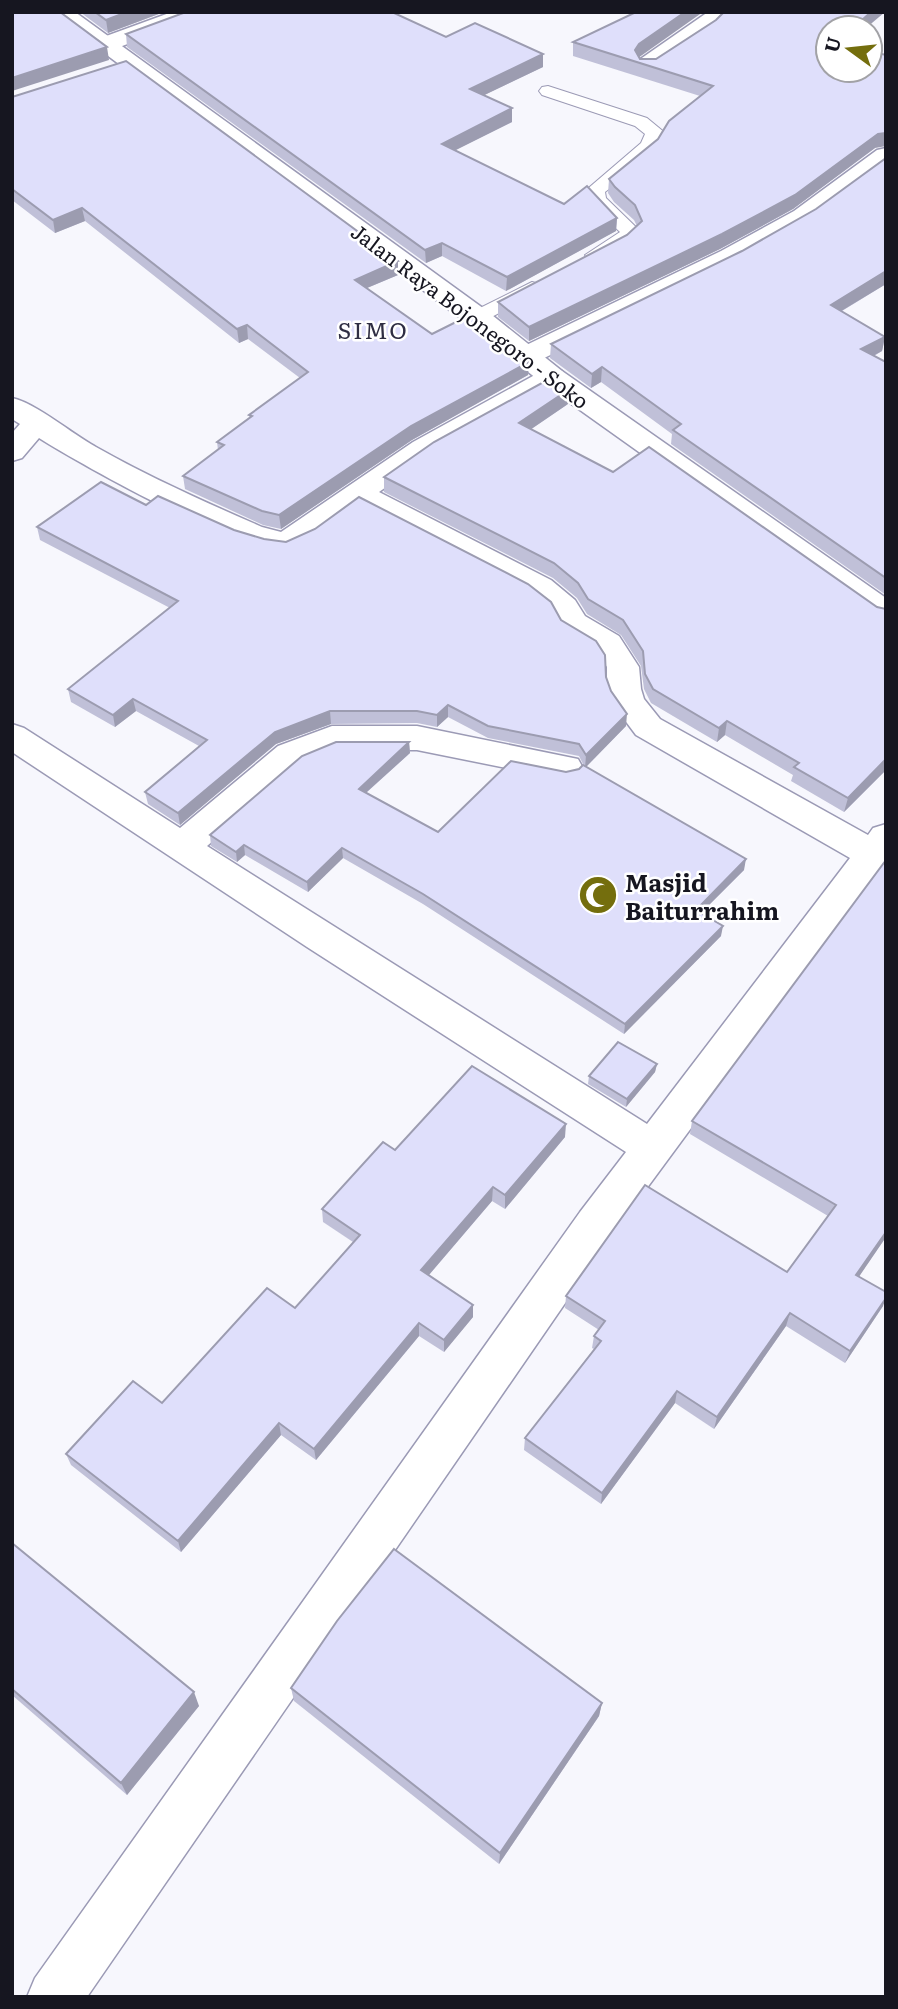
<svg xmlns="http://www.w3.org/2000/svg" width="898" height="2009" viewBox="0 0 898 2009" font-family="Literata,serif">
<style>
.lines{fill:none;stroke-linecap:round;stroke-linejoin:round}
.service-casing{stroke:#9b9ab5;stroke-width:2}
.minor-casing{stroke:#9b9ab5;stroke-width:3}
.secondary-casing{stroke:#9b9ab5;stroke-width:3}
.service{fill:#fff;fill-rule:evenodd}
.minor{fill:#fff;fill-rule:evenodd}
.secondary{fill:#fff;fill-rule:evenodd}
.wall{fill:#c0c0d8}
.shaded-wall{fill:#9c9cb0}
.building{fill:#dfdffb;stroke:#9c9cb0;stroke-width:2}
.labels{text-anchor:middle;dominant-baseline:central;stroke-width:5;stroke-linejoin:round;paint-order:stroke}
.far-street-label{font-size:21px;fill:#161620;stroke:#fff}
.far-quarter-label{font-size:23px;letter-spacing:2px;fill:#2f2e43;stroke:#fff}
.poi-label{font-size:24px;font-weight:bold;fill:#161620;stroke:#fff;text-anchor:start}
</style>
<rect width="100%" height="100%" fill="#f7f7fd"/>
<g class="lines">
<g class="service-casing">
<g id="service">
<path d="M548,86L647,118L664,132C661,153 622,179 605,192L606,198L640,231C631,246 606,264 588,259L585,255L620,232L590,204L585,191L641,143L645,134L635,126L542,95L539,91L542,87Z"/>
<polygon points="532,282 539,284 542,288 539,292 484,321 470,321 467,317 470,313"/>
</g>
</g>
<g class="minor-casing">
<g id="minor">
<polygon points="172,12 204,12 201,17 114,49 98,49 95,44 98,39"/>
<polygon points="708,12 732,12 713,31 655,70 639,70 636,65 639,60"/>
<polygon points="886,148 886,167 812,221 739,263 536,362 526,364 516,362 512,356 516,350 721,251 794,211 877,150"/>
<path d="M552,369L562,371L566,377L562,383L433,454L379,492L551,580L575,600L585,616L619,636L639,667L641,689L644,699L660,719L868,835L873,828L886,824V864L610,1238L87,1997H27L35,1978L580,1212L626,1152L307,947L12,752V724L24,728L180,828L278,746L332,726H417L578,759L583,768L578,777L566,780L417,750H336L302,764L207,846L647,1124L850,858L636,735L612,703L607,689V667L597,652L562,630L552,613L529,594L359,506C342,518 307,549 287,552C245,556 80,464 39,438L22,458L12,461V433L20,424L12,419V398C36,403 72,434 96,447C149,477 205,502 262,527L281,532L413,442L542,371Z"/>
</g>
</g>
<g class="secondary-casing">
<polygon id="secondary" points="49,12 75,12 487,311 562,371 886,598 886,623 875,620 542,383 467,323"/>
</g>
<use href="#service" class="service"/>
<use href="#minor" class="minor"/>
<use href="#secondary" class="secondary"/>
</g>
<g class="wall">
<polygon points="80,12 164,12 108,33"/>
<polygon points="828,28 875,148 793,209 720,249 529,341 498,317 498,302 627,235 637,226 634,220 614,202 608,193 609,179 658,139 700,96 573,56 573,42 639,57 640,59 656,59"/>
<polygon points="126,34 446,37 543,54 543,67 484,95 512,122 455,150 564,204 617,218 616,231 506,291 442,256 426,263 127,47"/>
<polygon points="12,97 398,261 398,275 367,288 432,334 529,362 528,375 412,440 281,529 263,525 185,489 183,476 218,450 217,442 250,418 249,415 300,378 248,339 239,343 85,221 55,233 12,200"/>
<polygon points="886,158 886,284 842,311 885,337 882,351 874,356 886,362 886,595 671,444 672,434 601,382 591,388 550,358 551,344 742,251 816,209"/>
<polygon points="568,404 530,430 877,607 886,770 844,812 791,781 793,775 725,735 717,742 651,703 644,689 641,666 621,635 587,614 577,598 553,578 384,492 384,477"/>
<polygon points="146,505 234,530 264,539 561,620 606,677 611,691 626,726 586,767 744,870 701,913 721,936 624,1034 423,904 343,858 308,892 245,855 237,862 211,846 210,835 409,742 410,753 366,793 438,832 566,772 579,769 584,766 579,756 488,738 448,717 437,727 417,723 331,724 276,744 180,825 148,804 145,792 199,746 136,711 115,727 71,702 68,689 170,608 40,540 37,527"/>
<polygon points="886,860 886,1237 859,1276 883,1306 845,1363 786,1326 714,1429 675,1403 601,1504 524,1450 525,1438 594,1349 592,1348 594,1336 599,1330 565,1308 566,1296 787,1272 828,1216 690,1134 692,1121"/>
<polygon points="657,1064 655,1072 626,1107 588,1084 589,1076"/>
<polygon points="565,1137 505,1209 492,1201 429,1275 473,1317 444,1352 419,1336 316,1460 281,1435 181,1552 71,1465 66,1454 162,1403 295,1308 353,1242 323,1222 322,1209 395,1150"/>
<polygon points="12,1543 199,1706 127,1795 12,1695"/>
<polygon points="291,1688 602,1703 599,1716 499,1864 294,1701"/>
</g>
<g class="shaded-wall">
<polygon points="127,12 164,12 108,33 106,20"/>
<polygon points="685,12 703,12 638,58 635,50 639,44"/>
<polygon points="871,12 885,12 866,28 853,28"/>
<polygon points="107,47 109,60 12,91 12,78"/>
<polygon points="543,54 543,67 470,102 470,89"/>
<polygon points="512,108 512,122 442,157 442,144"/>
<polygon points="886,133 886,146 875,148 793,209 720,249 529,341 529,327 878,134"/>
<polygon points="82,208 85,221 55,233 53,220"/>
<polygon points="617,218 616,231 506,291 507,277"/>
<polygon points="442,243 442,256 426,263 425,250"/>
<polygon points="398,261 398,275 355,293 355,280"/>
<polygon points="886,271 886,284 828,319 831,305"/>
<polygon points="247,325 248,339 239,343 237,329"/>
<polygon points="885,337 882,351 858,364 861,349"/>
<polygon points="529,362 528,375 412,440 281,529 279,515 411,426"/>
<polygon points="602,367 601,382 591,388 592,374"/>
<polygon points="568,390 568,404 518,438 519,423"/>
<polygon points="133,699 136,711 115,727 113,715"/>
<polygon points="448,705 448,717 437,727 437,715"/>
<polygon points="330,711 331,724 276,744 180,825 178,813 275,732"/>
<polygon points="627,714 626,726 585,768 586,755"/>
<polygon points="727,721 725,735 717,742 719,728"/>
<polygon points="409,742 410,753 359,799 359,789"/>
<polygon points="886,759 886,770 844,812 848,798"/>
<polygon points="244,845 245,855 237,862 236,852"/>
<polygon points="342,848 343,858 308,892 307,882"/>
<polygon points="746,859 744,870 694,920 696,910"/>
<polygon points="723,926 721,936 624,1034 625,1024"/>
<polygon points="657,1064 655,1072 626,1107 627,1099"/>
<polygon points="566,1124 565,1137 505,1209 505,1195"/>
<polygon points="493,1187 492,1201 422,1283 421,1270"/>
<polygon points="886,1232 886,1237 852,1287 856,1275"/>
<polygon points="886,1298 883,1306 845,1363 850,1351"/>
<polygon points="473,1305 473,1317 444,1352 444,1340"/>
<polygon points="790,1313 786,1326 714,1429 717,1417"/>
<polygon points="419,1323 419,1336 316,1460 314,1449"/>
<polygon points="677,1391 675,1403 601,1504 602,1493"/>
<polygon points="279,1423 281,1435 181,1552 178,1541"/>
<polygon points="194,1692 199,1706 127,1795 121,1783"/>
<polygon points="602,1703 599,1716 499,1864 500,1853"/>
</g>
<g class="building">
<polygon points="12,12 60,12 107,47 12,78"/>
<polygon points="95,12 127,12 106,20"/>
<polygon points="186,12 392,12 446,37 475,23 543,54 470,89 512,108 442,144 564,204 587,186 617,218 507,277 442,243 425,250 126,34"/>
<polygon points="636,12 685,12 639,44 635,50 640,59 656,59 716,20 724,12 871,12 853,28 828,28 828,70 870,70 870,51 886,55 886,133 878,134 795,195 722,234 529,327 498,302 627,235 642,221 635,205 615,187 609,179 658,139 669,121 713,86 573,42"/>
<polygon points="126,61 398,261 355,280 432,334 470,315 529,362 411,426 279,515 262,511 183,476 224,445 217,442 252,416 249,415 308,372 247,325 237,329 82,208 53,220 12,189 12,97"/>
<polygon points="886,158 886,271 831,305 885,337 861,349 886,362 886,578 673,430 681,424 602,367 592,374 551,344 742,251 816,209"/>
<polygon points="551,378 568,390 519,423 613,472 649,447 877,607 886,609 886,759 848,798 794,767 799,763 727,721 719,728 653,689 645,674 643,651 623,620 588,599 578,583 554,563 384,477 434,442"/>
<polygon points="101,482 146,505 158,496 234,530 264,539 286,542 315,529 359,497 528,584 551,602 561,620 596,641 605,655 606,677 611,691 627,714 586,755 579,744 488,726 448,705 437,715 417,711 330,711 275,732 178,813 145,792 207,740 133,699 113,715 68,689 178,601 37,527"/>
<polygon points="336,742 409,742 359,789 438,832 511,761 566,772 579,769 583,765 746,859 696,910 723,926 625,1024 423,894 342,848 307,882 244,845 236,852 210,835 302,756"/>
<polygon points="886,860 886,1232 856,1275 886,1292 886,1298 850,1351 790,1313 717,1417 677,1391 602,1493 525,1438 601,1341 594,1336 605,1321 566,1296 645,1185 787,1272 836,1205 692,1121"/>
<polygon points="618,1042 657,1064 627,1099 589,1076"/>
<polygon points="472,1066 566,1124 505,1195 493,1187 421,1270 473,1305 444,1340 419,1323 314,1449 279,1423 178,1541 66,1454 133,1381 162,1403 267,1288 295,1308 360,1235 322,1209 383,1142 395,1150"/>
<polygon points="12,1543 194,1692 121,1783 12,1689"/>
<polygon points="394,1549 602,1703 500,1853 291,1688 337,1621"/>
</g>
<defs>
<g id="mosque-disc" transform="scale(2.0125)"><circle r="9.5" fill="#746e0d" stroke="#fff"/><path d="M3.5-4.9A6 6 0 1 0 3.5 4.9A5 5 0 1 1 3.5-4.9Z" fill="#fff"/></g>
</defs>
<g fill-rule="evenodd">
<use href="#mosque-disc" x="598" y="895"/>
</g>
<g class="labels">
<g class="far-street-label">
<text transform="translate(471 315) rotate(37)">Jalan Raya Bojonegoro - Soko</text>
</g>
<g class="far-quarter-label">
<text x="373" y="329">SIMO</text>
</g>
<g class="poi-label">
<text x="625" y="881">Masjid<tspan x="625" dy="28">Baiturrahim</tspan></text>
</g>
</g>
<rect width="898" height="2009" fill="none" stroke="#161620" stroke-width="28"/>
<g transform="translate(849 49) rotate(285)"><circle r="33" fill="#ffffff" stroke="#a2a2a6" stroke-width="2"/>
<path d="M0-5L12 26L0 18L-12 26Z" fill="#746e0d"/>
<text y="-10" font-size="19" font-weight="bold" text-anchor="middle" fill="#161620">U</text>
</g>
</svg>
